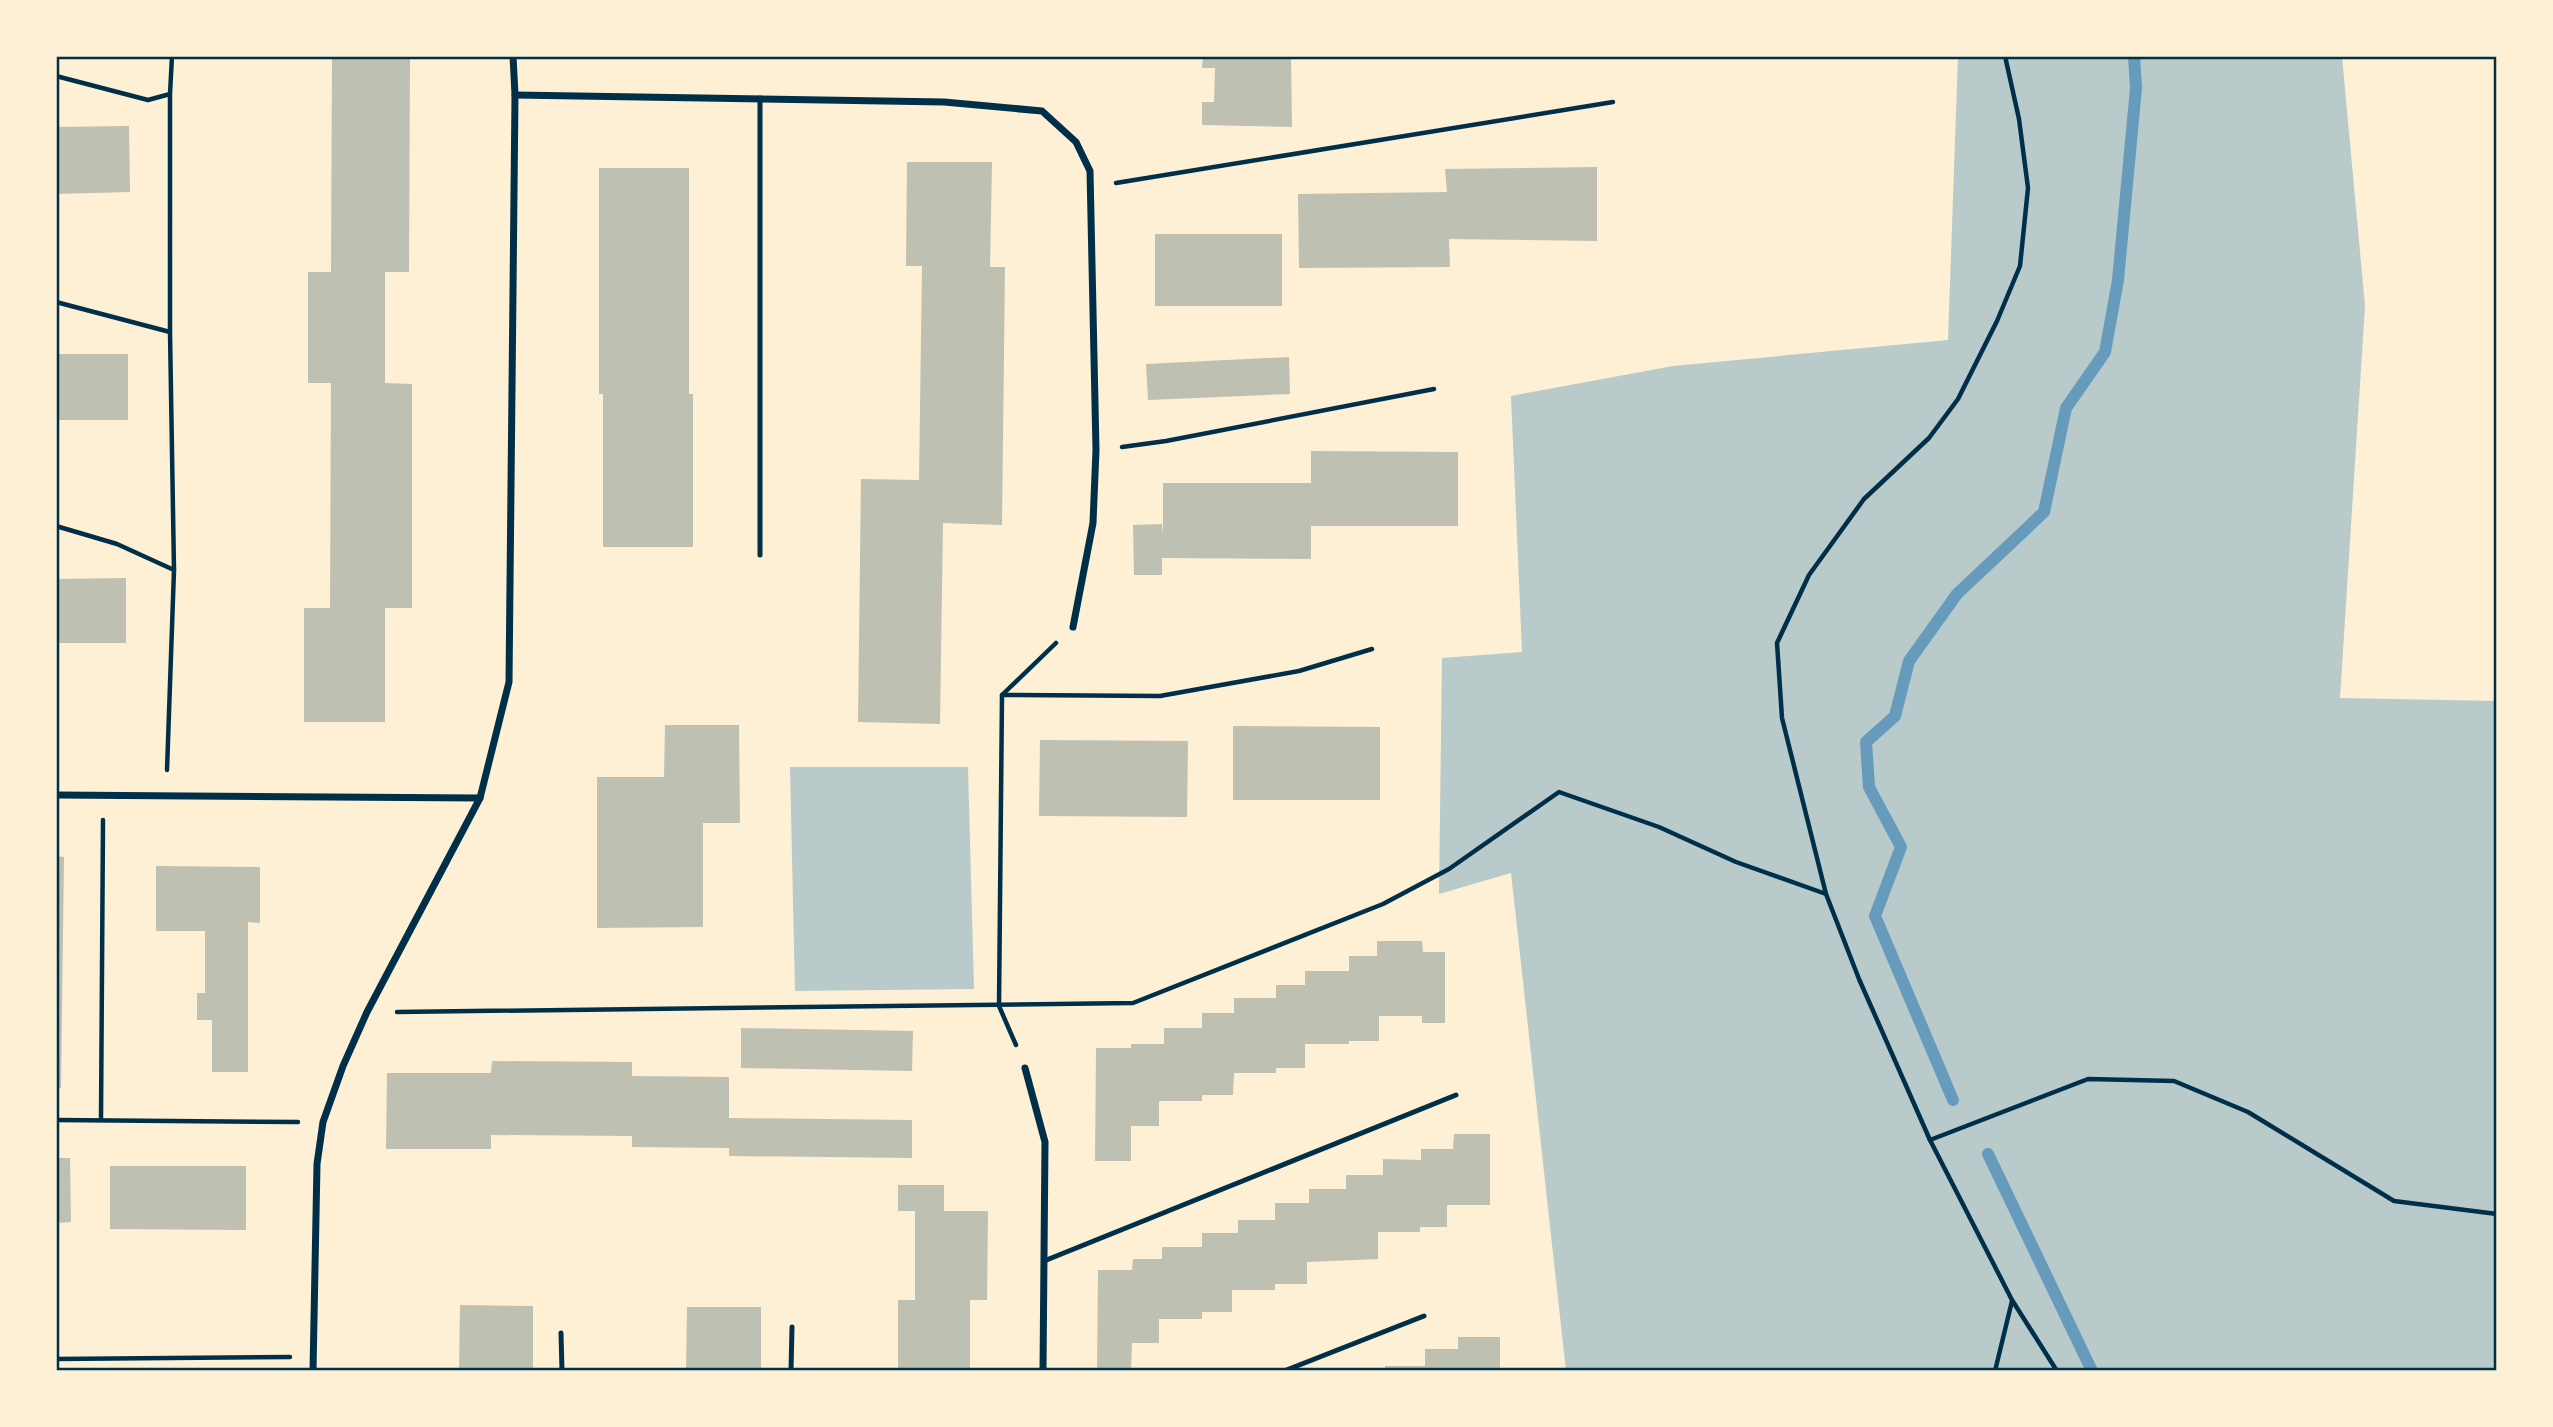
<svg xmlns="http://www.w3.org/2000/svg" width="2553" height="1427" viewBox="0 0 2553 1427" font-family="'Exo 2',sans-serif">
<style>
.green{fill:#b9caca}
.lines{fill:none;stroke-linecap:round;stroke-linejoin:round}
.stream{stroke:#669bbc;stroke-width:12}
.building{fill:#bec0b2}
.path{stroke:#003049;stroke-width:4.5}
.service{stroke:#003049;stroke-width:5}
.minor{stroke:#003049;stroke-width:7}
.neatline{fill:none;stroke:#003049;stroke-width:2.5}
</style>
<rect width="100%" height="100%" fill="#fdf0d5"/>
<g class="green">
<polygon points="1958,56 2342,56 2365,306 2340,698 2497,701 2497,1371 1566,1371 1511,873 1439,894 1442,658 1522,652 1511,396 1673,366 1948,340"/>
<polygon points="790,767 968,767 974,989 795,991"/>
</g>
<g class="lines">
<g class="stream">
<polyline points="1953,1100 1875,916 1901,847 1869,787 1866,742 1895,716 1909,661 1957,594 2044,512 2066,408 2105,352 2118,280 2136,88 2134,56"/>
<polyline points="1988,1154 2092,1371"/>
</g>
</g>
<g class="building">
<polygon points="332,56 410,56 409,272 385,272 385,383 412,384 412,608 385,608 385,722 304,722 304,608 330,608 331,383 308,383 308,272 331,272"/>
<polygon points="1203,56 1291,56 1292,127 1202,125 1202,102 1214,102 1215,68 1202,68"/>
<polygon points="129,126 130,192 56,194 56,127"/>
<polygon points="907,162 992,162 990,267 1005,267 1002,525 943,523 940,724 858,722 861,479 919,480 922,266 906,266"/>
<polygon points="1597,167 1597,241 1449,239 1450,267 1299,268 1298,194 1447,192 1445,169"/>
<polygon points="599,168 689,168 689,394 693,394 693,547 603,547 603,394 599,394"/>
<rect x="1155" y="234" width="127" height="72"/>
<rect x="56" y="354" width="72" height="66"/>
<polygon points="1289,357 1290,394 1148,400 1146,364"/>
<polygon points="1311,451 1458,452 1458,526 1311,526 1311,559 1162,558 1162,575 1134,575 1133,525 1162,524 1163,535 1163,483 1311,483"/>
<polygon points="126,578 126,643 56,643 56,579"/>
<polygon points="665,725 739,725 740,823 703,823 703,927 597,928 597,777 664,777"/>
<polygon points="1233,726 1380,727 1380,800 1233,800"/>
<polygon points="1040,740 1188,741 1187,817 1039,816"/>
<polygon points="56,856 64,857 61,1088 56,1088"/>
<polygon points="156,866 260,867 260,923 248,922 248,1072 212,1072 212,1020 197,1020 197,993 205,993 205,931 156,931"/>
<polygon points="1377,941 1422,941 1423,952 1445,952 1445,1023 1422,1023 1422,1016 1379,1016 1379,1041 1349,1041 1349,1044 1305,1044 1305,1068 1276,1068 1276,1073 1234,1073 1233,1095 1202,1095 1202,1101 1159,1101 1159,1126 1131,1126 1131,1161 1095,1161 1096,1048 1131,1048 1131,1044 1164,1044 1164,1028 1202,1028 1202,1013 1234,1013 1234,998 1276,998 1276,985 1305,985 1305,971 1349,971 1349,956 1377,956"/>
<polygon points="741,1028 913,1031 912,1071 741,1068"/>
<polygon points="492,1061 632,1062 632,1076 729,1077 729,1118 912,1120 912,1158 729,1156 729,1148 632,1147 632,1136 491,1135 491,1149 386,1149 387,1073 491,1073"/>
<polygon points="1454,1134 1490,1134 1490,1205 1447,1205 1447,1227 1420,1227 1420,1232 1378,1232 1378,1259 1307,1262 1307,1284 1275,1284 1275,1290 1232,1290 1232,1312 1202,1312 1202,1319 1159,1319 1159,1343 1132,1343 1131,1371 1097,1371 1098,1270 1132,1270 1133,1259 1162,1259 1162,1247 1202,1247 1202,1233 1238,1233 1238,1220 1275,1220 1275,1203 1309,1203 1309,1189 1346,1189 1346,1175 1383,1175 1383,1159 1421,1160 1421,1149 1453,1149"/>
<polygon points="56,1158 70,1158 71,1222 56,1223"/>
<polygon points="110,1166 246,1166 246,1230 110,1229"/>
<polygon points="898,1185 944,1185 944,1211 988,1211 987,1300 970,1300 970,1371 898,1371 898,1300 915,1300 915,1211 898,1211"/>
<polygon points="460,1305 533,1306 533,1371 459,1371"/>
<polygon points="687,1307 761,1307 761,1371 686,1371"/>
<polygon points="1458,1337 1500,1337 1500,1371 1385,1371 1385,1366 1425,1366 1425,1349 1458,1349"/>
</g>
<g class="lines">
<g class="path">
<polyline points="2005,56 2019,119 2028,188 2020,266 1997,321 1958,399 1929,438 1864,499 1809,575 1777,643 1782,718 1826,894 1859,979 1930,1140 2012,1300 2057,1371"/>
<polyline points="56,76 148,100 170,94 172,56"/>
<polyline points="1116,183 1613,102"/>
<polyline points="56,302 170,332"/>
<polyline points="1122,447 1166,441 1434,389"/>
<polyline points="56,526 117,544 174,570 170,332 170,94"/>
<polyline points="1002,695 1160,696 1299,671 1372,649"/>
<polyline points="167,770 174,570"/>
<polyline points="397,1012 1133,1003 1383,904 1449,869 1559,792 1659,827 1736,862 1826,894"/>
<polyline points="1016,1045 999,1006 1002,695 1056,643"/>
<polyline points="56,1120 298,1122"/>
<polyline points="101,1120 103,820"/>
<polyline points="1930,1140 2088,1079 2174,1081 2248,1112 2394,1201 2497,1214"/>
<polyline points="56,1359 290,1357"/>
<polyline points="1995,1371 2012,1301"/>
</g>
<g class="service">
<polyline points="760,98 760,555"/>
<polyline points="1044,1261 1456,1095"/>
<polyline points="561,1333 562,1371"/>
<polyline points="791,1371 792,1327"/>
<polyline points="1284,1371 1424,1316"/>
</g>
<g class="minor">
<polyline points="515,95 944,102 1042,111 1076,142 1090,171 1096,450 1093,523 1073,627"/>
<polyline points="56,795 480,798"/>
<polyline points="1025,1068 1045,1142 1043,1371"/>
<polyline points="313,1371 317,1164 323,1122 343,1066 367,1012 480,798 509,682 515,95 513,56"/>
</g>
</g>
<rect width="2553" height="1427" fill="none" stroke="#fdf0d5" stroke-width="116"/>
<rect x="58" y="58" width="2437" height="1311" class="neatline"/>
</svg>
